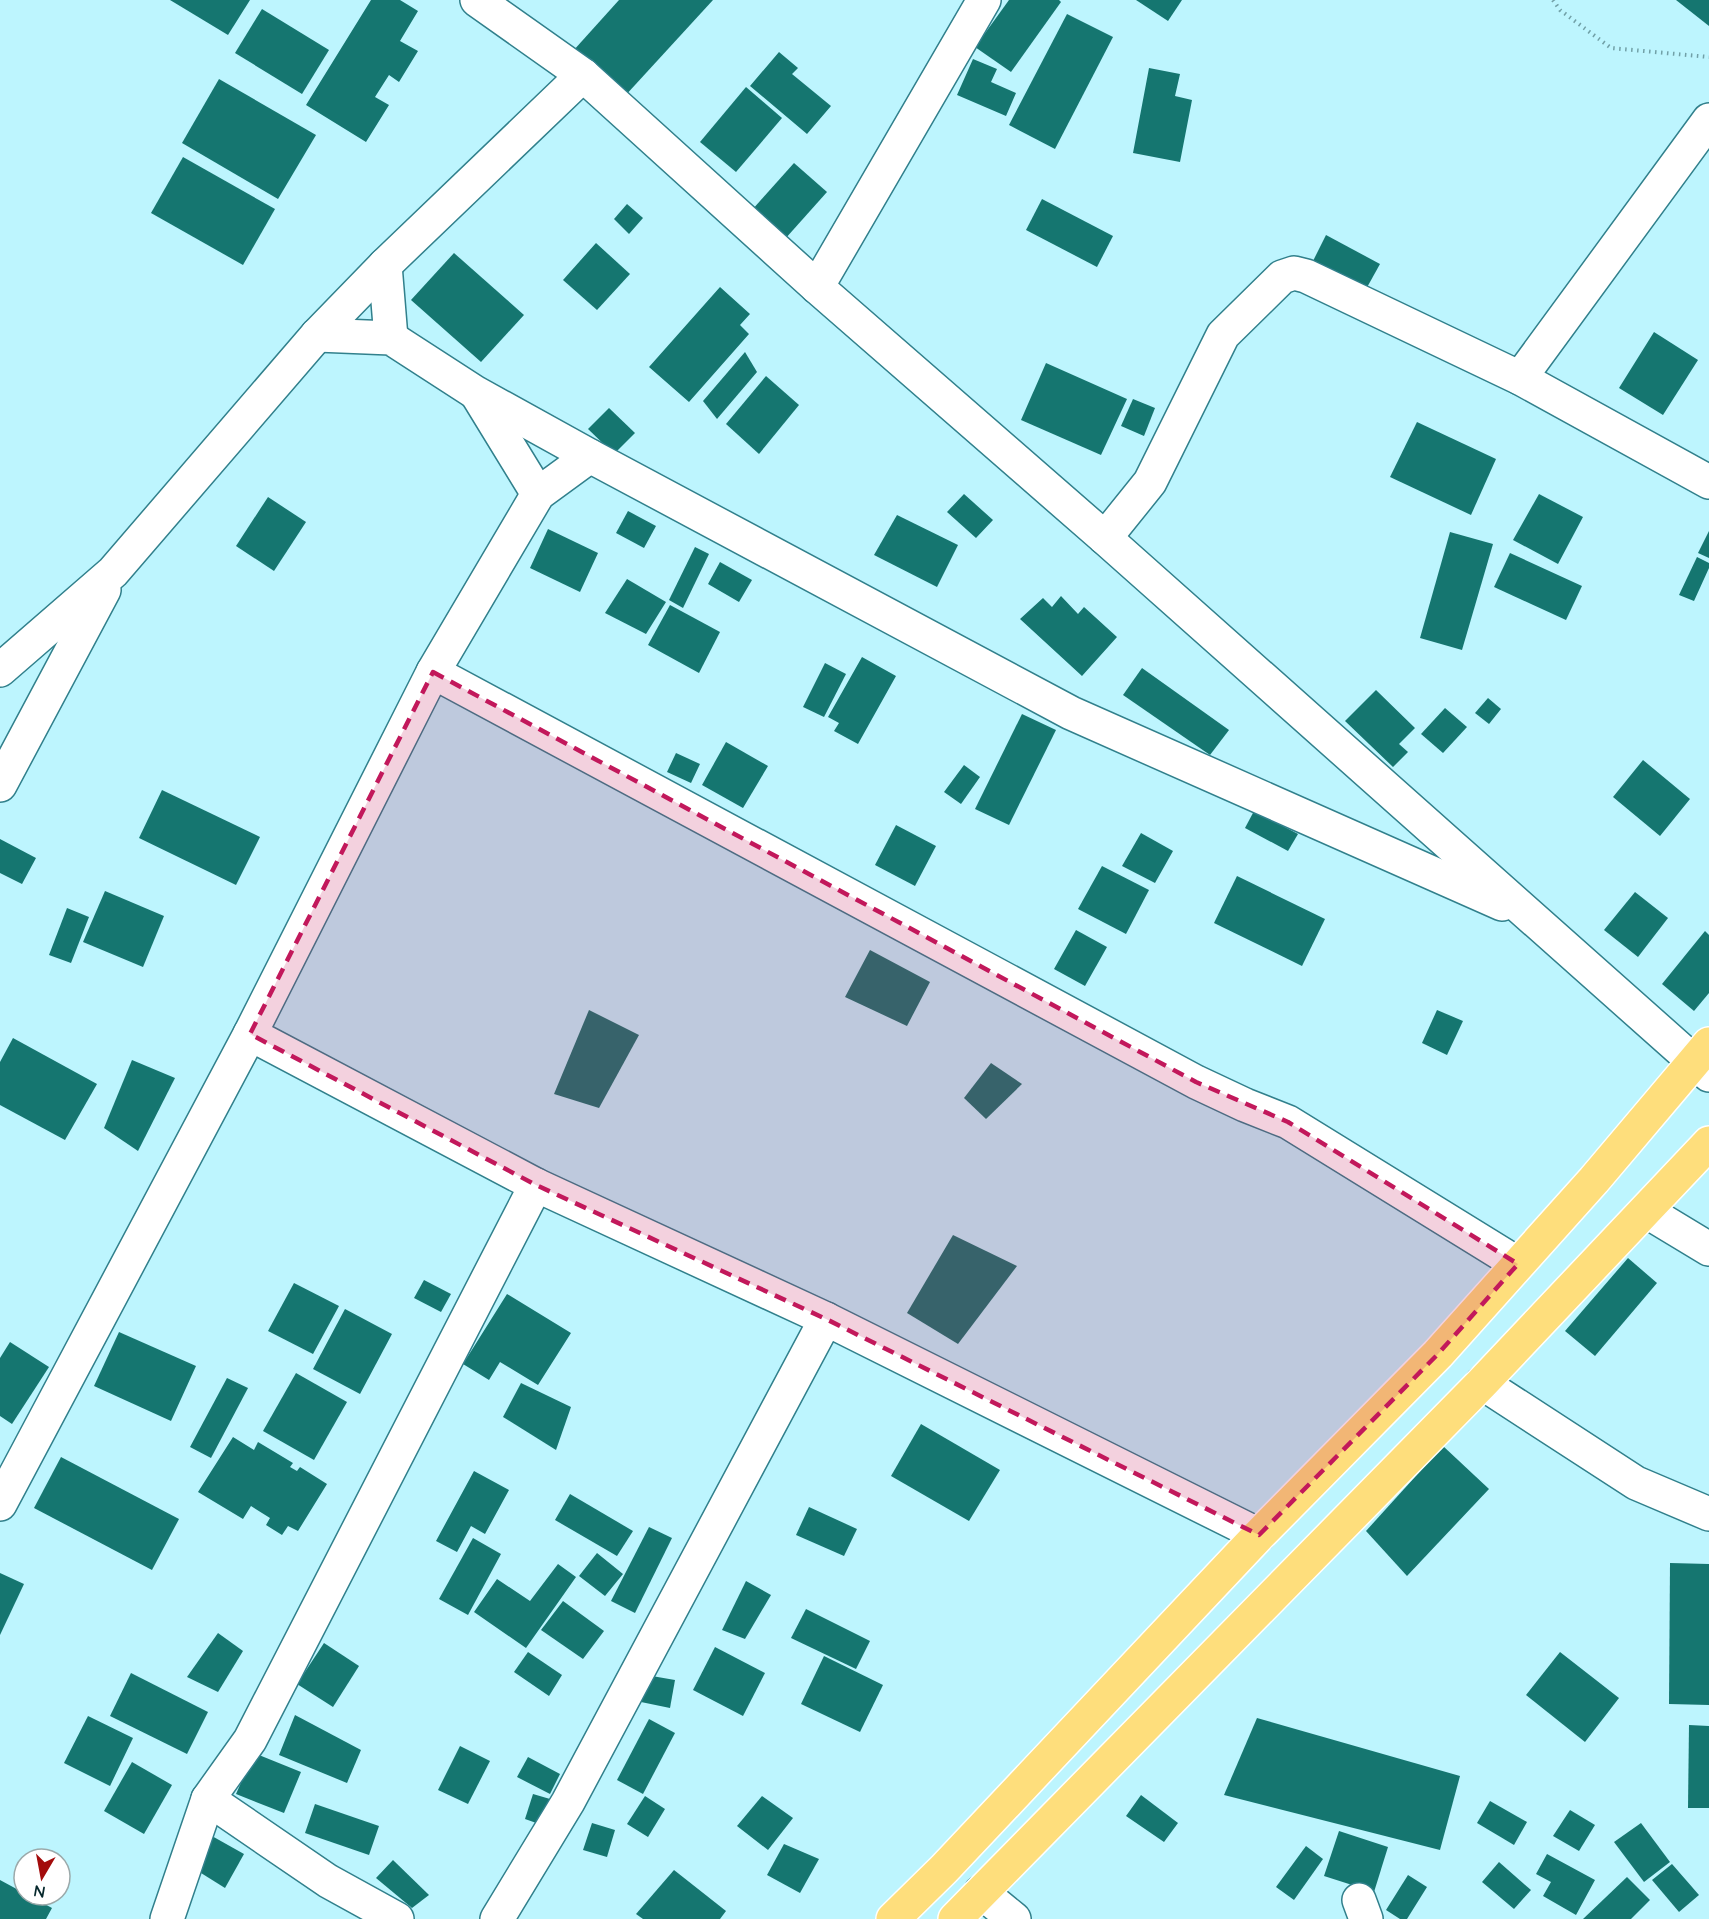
<svg xmlns="http://www.w3.org/2000/svg" width="1709" height="1919" viewBox="0 0 1709 1919" font-family="Quicksand,sans-serif">
<style>
.building{fill:#157670}
.lines{fill:none;stroke-linecap:round;stroke-linejoin:round}
.minor-casing{stroke:#31808c;stroke-width:36}
.major-casing{stroke:#fff;stroke-width:36}
.path{stroke:#71a0a7;stroke-width:4;stroke-dasharray:1.5 4.5;stroke-linecap:butt}
.minor{stroke:#fff;stroke-width:33}
.major{stroke:#fede7c;stroke-width:33}
.marked{fill:#c2185b;fill-opacity:0.2;stroke:#c2185b;stroke-width:4.5;stroke-dasharray:12 8;stroke-linejoin:round}
</style>
<rect width="100%" height="100%" fill="#bdf5fe"/>
<g class="building">
<polygon points="170,0 250,0 228,35"/>
<polygon points="371,0 400,0 418,11 400,41 418,51 399,82 389,75 375,97 389,105 366,142 306,105"/>
<polygon points="619,0 713,0 624,97 573,51"/>
<polygon points="1009,0 1059,0 1061,2 1011,72 975,47"/>
<polygon points="1136,0 1182,0 1168,21"/>
<polygon points="1676,0 1709,0 1709,26"/>
<polygon points="262,9 329,50 302,94 235,53"/>
<polygon points="1067,14 1113,37 1055,149 1009,125"/>
<polygon points="779,52 798,68 792,74 831,106 807,134 750,86"/>
<polygon points="973,59 997,69 991,82 1016,93 1006,116 957,95"/>
<polygon points="1149,68 1180,74 1175,96 1192,100 1180,162 1133,153"/>
<polygon points="219,79 316,135 278,199 182,143"/>
<polygon points="746,87 782,118 736,172 700,142"/>
<polygon points="183,157 275,209 243,265 151,213"/>
<polygon points="794,163 827,192 785,239 752,210"/>
<polygon points="1042,199 1113,236 1097,267 1026,230"/>
<polygon points="627,204 643,218 629,234 614,219"/>
<polygon points="1326,235 1380,264 1365,291 1312,263"/>
<polygon points="596,243 630,274 597,310 563,280"/>
<polygon points="454,253 524,315 481,362 411,300"/>
<polygon points="720,287 750,314 740,325 749,334 689,402 649,367"/>
<polygon points="1654,332 1698,360 1663,415 1619,388"/>
<polygon points="745,352 757,372 717,419 703,401"/>
<polygon points="1046,363 1127,399 1101,455 1021,420"/>
<polygon points="766,376 799,405 759,454 726,424"/>
<polygon points="1133,399 1155,408 1144,436 1121,426"/>
<polygon points="609,408 635,433 614,454 588,429"/>
<polygon points="1417,422 1496,459 1471,515 1390,477"/>
<polygon points="964,494 993,520 976,538 947,512"/>
<polygon points="1539,494 1583,517 1558,564 1513,540"/>
<polygon points="268,497 306,522 274,571 236,546"/>
<polygon points="628,511 656,526 644,548 616,533"/>
<polygon points="897,515 958,545 937,587 874,555"/>
<polygon points="548,529 598,553 580,592 530,568"/>
<polygon points="1709,531 1709,558 1698,553"/>
<polygon points="1450,532 1493,544 1462,650 1420,638"/>
<polygon points="695,547 709,554 683,608 669,600"/>
<polygon points="1510,553 1582,586 1566,620 1494,587"/>
<polygon points="1697,557 1709,563 1709,568 1694,601 1679,595"/>
<polygon points="720,562 752,580 739,602 708,584"/>
<polygon points="627,579 666,602 646,634 605,613"/>
<polygon points="1061,596 1078,614 1084,607 1117,637 1082,676 1020,619 1043,598 1052,607"/>
<polygon points="670,605 720,632 699,673 648,645"/>
<polygon points="862,657 896,676 858,744 834,731 839,723 828,717"/>
<polygon points="825,663 846,674 824,717 803,707"/>
<polygon points="1142,668 1229,730 1210,755 1123,695"/>
<polygon points="1376,690 1415,728 1399,744 1408,752 1393,767 1345,721"/>
<polygon points="1488,698 1501,709 1489,724 1475,713"/>
<polygon points="1445,708 1467,727 1443,753 1421,734"/>
<polygon points="1022,714 1056,730 1009,825 975,809"/>
<polygon points="726,742 768,766 743,808 702,785"/>
<polygon points="676,753 700,764 691,783 667,772"/>
<polygon points="1643,760 1690,799 1660,836 1613,797"/>
<polygon points="964,765 980,777 961,804 944,792"/>
<polygon points="162,790 260,837 236,885 139,838"/>
<polygon points="1254,811 1298,834 1288,851 1245,828"/>
<polygon points="896,825 936,846 915,886 875,865"/>
<polygon points="1141,833 1173,851 1155,883 1122,866"/>
<polygon points="0,839 36,858 22,884 0,873"/>
<polygon points="1102,866 1149,890 1126,934 1078,909"/>
<polygon points="1237,876 1325,919 1302,966 1214,923"/>
<polygon points="105,891 164,916 143,967 83,942"/>
<polygon points="1635,892 1668,918 1638,957 1604,930"/>
<polygon points="67,908 89,917 71,963 49,955"/>
<polygon points="1076,930 1107,947 1085,986 1054,969"/>
<polygon points="1705,931 1709,935 1709,993 1694,1011 1662,984"/>
<polygon points="870,950 930,982 907,1026 845,997"/>
<polygon points="589,1010 639,1035 599,1108 554,1094"/>
<polygon points="1437,1010 1463,1021 1447,1055 1422,1043"/>
<polygon points="13,1038 97,1084 65,1140 0,1105 0,1062"/>
<polygon points="132,1060 175,1078 138,1151 104,1128"/>
<polygon points="991,1063 1022,1084 986,1119 964,1098"/>
<polygon points="953,1235 1017,1266 958,1344 907,1313"/>
<polygon points="1628,1258 1657,1283 1595,1356 1565,1331"/>
<polygon points="424,1280 451,1294 441,1312 414,1298"/>
<polygon points="294,1283 339,1306 313,1354 268,1331"/>
<polygon points="507,1294 571,1333 538,1385 500,1362 489,1380 463,1364"/>
<polygon points="345,1309 392,1334 360,1394 313,1369"/>
<polygon points="119,1332 196,1366 171,1421 94,1386"/>
<polygon points="10,1342 49,1367 12,1424 0,1416 0,1358"/>
<polygon points="296,1373 347,1402 314,1460 263,1431"/>
<polygon points="227,1378 248,1388 211,1458 190,1447"/>
<polygon points="521,1383 571,1407 556,1450 503,1417"/>
<polygon points="921,1424 1000,1470 969,1521 891,1476"/>
<polygon points="233,1437 254,1450 258,1442 293,1463 290,1467 297,1471 300,1467 327,1484 298,1531 288,1526 282,1535 266,1525 270,1518 251,1506 243,1519 198,1492"/>
<polygon points="1443,1446 1489,1489 1407,1576 1366,1531"/>
<polygon points="61,1457 179,1519 152,1570 34,1508"/>
<polygon points="474,1471 509,1490 485,1534 471,1526 457,1552 436,1541"/>
<polygon points="570,1494 633,1531 617,1556 555,1520"/>
<polygon points="809,1507 857,1529 844,1556 796,1535"/>
<polygon points="649,1527 672,1538 635,1613 611,1601"/>
<polygon points="473,1538 501,1554 468,1615 439,1599"/>
<polygon points="597,1553 623,1574 605,1596 579,1576"/>
<polygon points="1670,1563 1709,1564 1709,1705 1669,1704"/>
<polygon points="558,1564 576,1577 526,1648 474,1612 497,1579 530,1601"/>
<polygon points="0,1573 24,1584 0,1635"/>
<polygon points="746,1581 771,1595 745,1639 722,1630"/>
<polygon points="563,1601 604,1631 583,1659 541,1630"/>
<polygon points="806,1609 870,1641 856,1669 791,1638"/>
<polygon points="218,1633 243,1651 218,1692 187,1677"/>
<polygon points="324,1643 359,1666 333,1707 297,1684"/>
<polygon points="715,1647 765,1673 743,1716 693,1690"/>
<polygon points="528,1652 562,1675 549,1696 514,1672"/>
<polygon points="1560,1652 1619,1698 1585,1742 1526,1695"/>
<polygon points="824,1656 883,1685 860,1732 801,1704"/>
<polygon points="131,1673 208,1712 187,1754 110,1716"/>
<polygon points="646,1675 675,1680 670,1708 641,1702"/>
<polygon points="295,1715 361,1750 347,1783 279,1755"/>
<polygon points="88,1716 133,1738 110,1786 64,1763"/>
<polygon points="1257,1718 1460,1776 1440,1850 1224,1795"/>
<polygon points="649,1719 675,1733 643,1794 617,1780"/>
<polygon points="1689,1725 1709,1726 1709,1808 1688,1808"/>
<polygon points="460,1746 490,1761 468,1804 438,1790"/>
<polygon points="254,1753 301,1772 284,1813 236,1794"/>
<polygon points="528,1757 560,1774 550,1794 517,1777"/>
<polygon points="132,1762 172,1785 144,1834 104,1811"/>
<polygon points="533,1794 550,1799 542,1825 525,1819"/>
<polygon points="1141,1795 1178,1823 1164,1842 1126,1816"/>
<polygon points="645,1796 665,1809 648,1837 627,1824"/>
<polygon points="762,1796 793,1818 768,1850 737,1826"/>
<polygon points="1490,1801 1527,1822 1514,1845 1477,1823"/>
<polygon points="315,1804 379,1826 369,1855 305,1833"/>
<polygon points="1570,1810 1595,1825 1579,1851 1553,1836"/>
<polygon points="592,1823 615,1830 607,1857 583,1850"/>
<polygon points="1641,1823 1670,1862 1644,1882 1614,1842"/>
<polygon points="203,1831 244,1854 225,1888 193,1868"/>
<polygon points="1339,1831 1388,1847 1374,1892 1324,1876"/>
<polygon points="784,1844 819,1859 800,1893 767,1875"/>
<polygon points="1306,1846 1323,1859 1294,1900 1276,1887"/>
<polygon points="1547,1854 1595,1880 1576,1915 1543,1896 1551,1882 1536,1874"/>
<polygon points="393,1860 429,1895 412,1908 376,1878"/>
<polygon points="1499,1862 1531,1890 1514,1909 1482,1882"/>
<polygon points="1672,1864 1699,1895 1679,1912 1652,1880"/>
<polygon points="674,1870 726,1911 720,1919 643,1919 636,1914"/>
<polygon points="1408,1875 1427,1887 1407,1919 1400,1919 1386,1910"/>
<polygon points="1627,1877 1650,1900 1631,1919 1583,1919"/>
<polygon points="0,1880 24,1893 24,1895 28,1895 52,1908 46,1919 0,1919"/>
</g>
<g class="lines">
<g class="minor-casing">
<g id="minor">
<polyline points="477,0 583,75 817,287 1105,538 1709,1075"/>
<polyline points="385,265 391,338"/>
<polyline points="817,287 984,0"/>
<polyline points="317,335 391,338 476,393 590,456 1071,713 1502,904"/>
<polyline points="1520,378 1709,120"/>
<polyline points="478,396 538,494"/>
<polyline points="1105,538 1150,482 1223,335 1282,277 1294,273 1306,276 1520,378 1709,482"/>
<polyline points="0,670 113,572 317,335 385,265 583,75"/>
<polyline points="433,672 1196,1082 1245,1105 1288,1122 1518,1264"/>
<polyline points="0,785 104,590"/>
<polyline points="250,1034 536,1185 826,1319 1259,1535"/>
<polyline points="1646,1211 1709,1249"/>
<polyline points="1482,1383 1636,1483 1709,1514"/>
<polyline points="0,1504 250,1034 433,672 538,494 590,456"/>
<polyline points="208,1799 328,1881 397,1919"/>
<polyline points="981,1892 1014,1919"/>
<polyline points="1359,1900 1366,1919"/>
<polyline points="167,1919 208,1799 250,1740 536,1185"/>
<polyline points="497,1919 568,1802 826,1319"/>
</g>
</g>
<g class="major-casing">
<g id="major">
<polyline points="893,1919 944,1869 1259,1535 1438,1354 1594,1180 1709,1044"/>
<polyline points="955,1919 1482,1383 1709,1143"/>
</g>
</g>
<polyline class="path" points="1553,0 1560,10 1611,48 1709,57"/>
<use href="#minor" class="minor"/>
<use href="#major" class="major"/>
</g>
<path class="marked" d="M433,672L1196,1082L1288,1122L1518,1264L1438,1354L1259,1535L826,1319L536,1185L250,1034Z"/>
<g transform="translate(42 1877) rotate(190)"><circle r="28" fill="#ffffff" stroke="#9ba9aa" stroke-width="1.5"/>
<path d="M0-4.5L10 22L0 15L-10 22Z" fill="#a30c0c"/>
<text y="-9" font-size="16" font-weight="bold" text-anchor="middle" fill="#05272b">N</text>
</g>
</svg>
